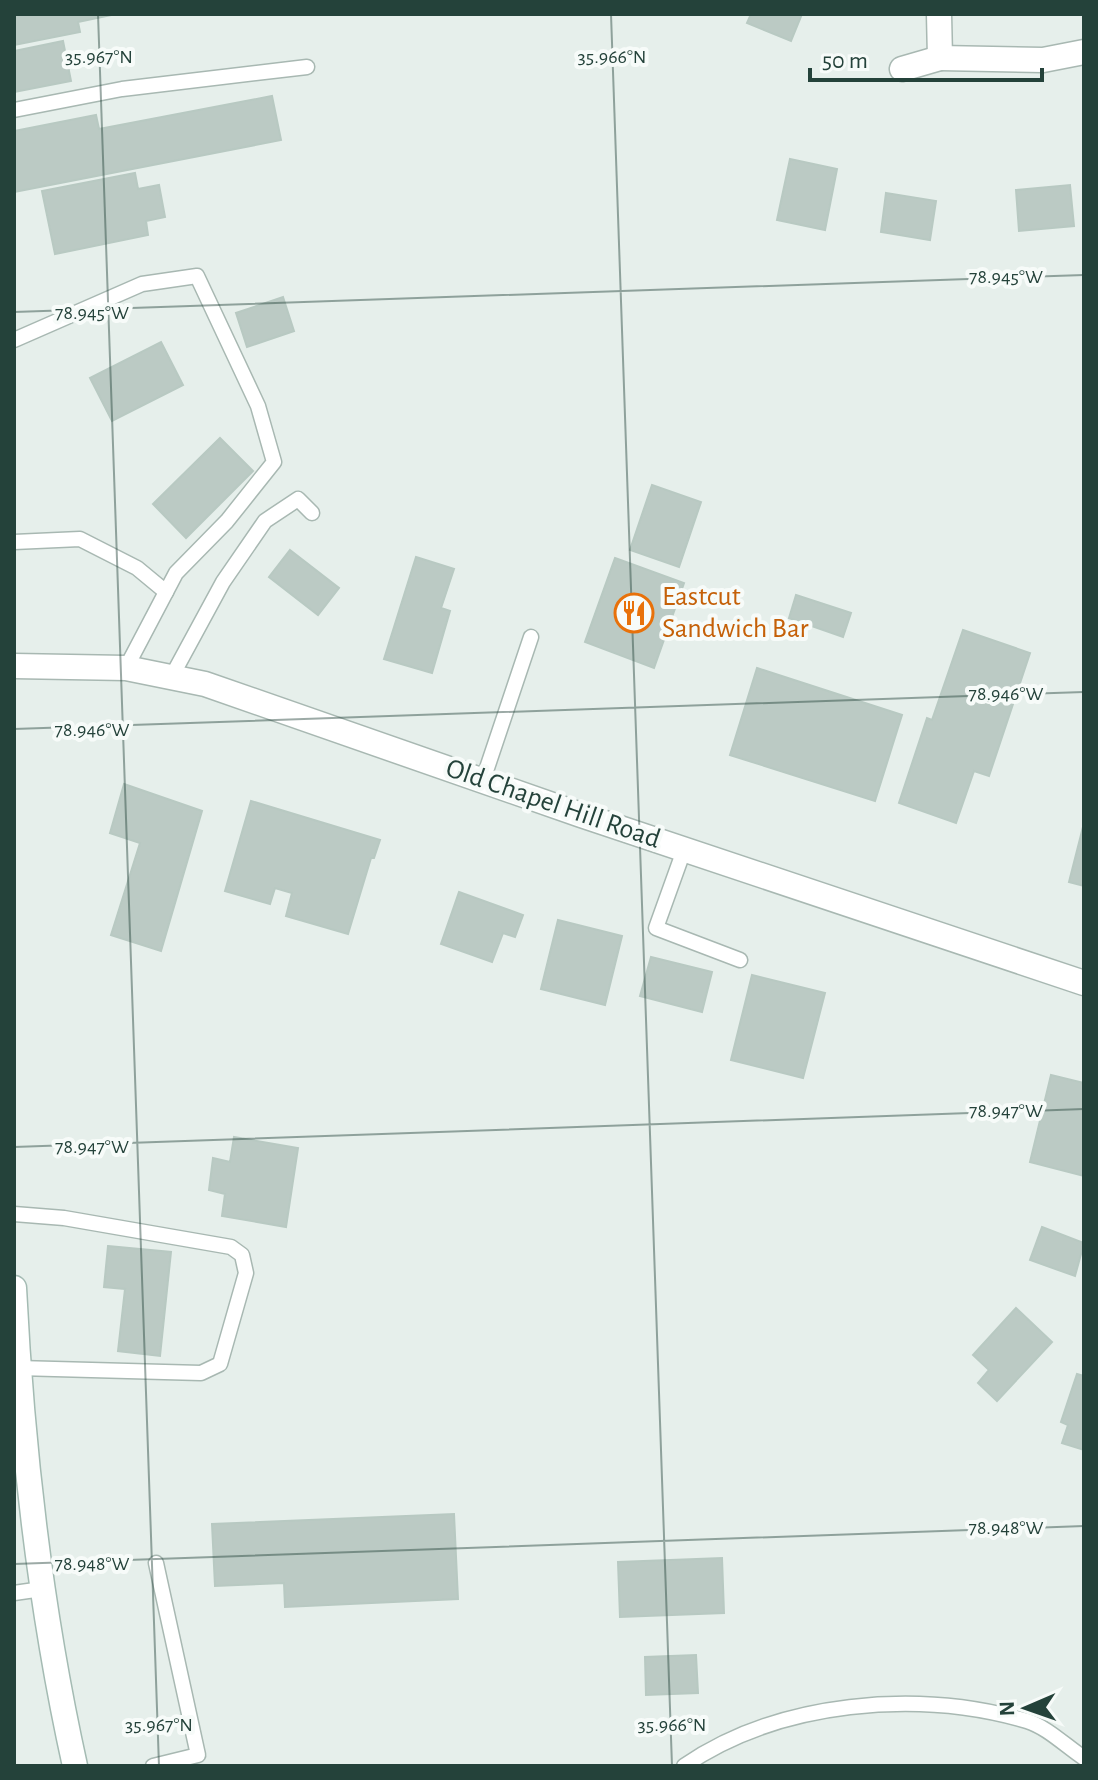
<svg xmlns="http://www.w3.org/2000/svg" width="1098" height="1780" viewBox="0 0 1098 1780" font-family="'Alegreya Sans',sans-serif">
<style>
.building{fill:#bbcac4;stroke:#b8c9c2;stroke-width:2}
.lines{fill:none;stroke-linecap:round;stroke-linejoin:round}
.service-casing{stroke:#a8b8b2;stroke-width:17}
.minor-casing{stroke:#a8b8b2;stroke-width:27}
.secondary-casing{stroke:#a4bbb3;stroke-width:27}
.service{stroke:#fff;stroke-width:14}
.minor{stroke:#fff;stroke-width:24}
.secondary{stroke:#fff;stroke-width:24}
.ticks{fill:none;stroke:#24423a;stroke-width:2;stroke-opacity:0.45}
.labels{text-anchor:middle;dominant-baseline:central;stroke-width:8;stroke-linejoin:round;paint-order:stroke}
.food-label{font-size:28px;fill:#c56008;stroke:#f7fbf9;text-anchor:start}
.street-label{font-size:28px;fill:#24423a;stroke:#f7fbf9}
.ticks-label{font-size:20px;text-anchor:middle;fill:#24423a;stroke:#f7fbf9;stroke-width:8;stroke-linejoin:round;paint-order:stroke}
</style>
<rect width="100%" height="100%" fill="#e6efeb"/>
<g class="building">
<polygon points="14,14 116,14 78,22 80,32 14,45"/>
<polygon points="751,14 802,14 791,41 747,23"/>
<polygon points="63,41 71,81 14,92 14,51"/>
<polygon points="272,96 281,140 14,192 14,131 96,115 99,129"/>
<polygon points="790,159 837,169 825,230 777,220"/>
<polygon points="135,173 138,189 159,185 165,217 146,221 148,235 55,254 42,191"/>
<polygon points="1070,185 1074,226 1019,231 1016,190"/>
<polygon points="886,193 936,201 930,240 881,232"/>
<polygon points="283,297 294,331 247,347 236,313"/>
<polygon points="161,342 183,385 112,421 90,378"/>
<polygon points="220,438 253,471 186,538 153,504"/>
<polygon points="652,485 701,502 679,567 630,550"/>
<polygon points="290,550 339,588 318,615 269,577"/>
<polygon points="416,557 454,569 441,608 450,611 432,673 384,659"/>
<polygon points="615,558 684,583 654,668 585,642"/>
<polygon points="796,595 851,613 843,637 789,618"/>
<polygon points="963,630 1030,653 989,776 974,771 956,823 899,803 927,718 932,720"/>
<polygon points="757,668 902,715 875,801 730,755"/>
<polygon points="124,784 202,811 161,951 111,935 140,843 110,833"/>
<polygon points="251,801 380,840 374,858 371,858 348,934 286,916 292,893 275,888 270,904 225,891"/>
<polygon points="1084,823 1084,886 1069,882"/>
<polygon points="459,892 523,915 515,937 503,933 492,962 441,944"/>
<polygon points="558,920 622,936 605,1005 541,989"/>
<polygon points="651,957 712,972 702,1012 640,996"/>
<polygon points="752,975 825,993 803,1078 731,1060"/>
<polygon points="1051,1075 1084,1083 1084,1176 1030,1162"/>
<polygon points="234,1137 298,1148 286,1227 222,1216 225,1194 209,1190 213,1158 230,1162"/>
<polygon points="1042,1227 1084,1243 1075,1276 1030,1260"/>
<polygon points="108,1246 171,1252 160,1356 118,1351 125,1289 104,1287"/>
<polygon points="1016,1308 1052,1342 997,1401 978,1383 989,1370 973,1355"/>
<polygon points="1077,1374 1084,1376 1084,1450 1062,1443 1068,1425 1061,1422"/>
<polygon points="454,1514 458,1599 285,1607 284,1583 215,1586 212,1524"/>
<polygon points="722,1558 724,1613 620,1617 618,1562"/>
<polygon points="696,1655 698,1693 646,1695 645,1657"/>
</g>
<g class="lines">
<g class="service-casing">
<g id="service">
<polyline points="14,110 122,89 307,67"/>
<polyline points="14,340 142,284 197,276 258,406 274,462 227,521 176,573 126,668"/>
<polyline points="14,542 80,539 137,568 166,592"/>
<polyline points="172,676 223,582 265,521 298,499 312,513"/>
<polyline points="483,780 531,637"/>
<polyline points="684,850 656,928 740,960"/>
<polyline points="14,1214 64,1218 231,1247 242,1255 246,1273 220,1364 201,1373 18,1368"/>
<polyline points="14,1593 42,1589"/>
<polyline points="153,1766 198,1755 156,1563"/>
<path d="M684,1766C779,1701 917,1689 1027,1721C1047,1727 1067,1747 1084,1758"/>
</g>
</g>
<g class="minor-casing">
<g id="minor">
<polyline points="939,14 940,58 1043,60 1084,52"/>
<polyline points="902,69 940,58"/>
<polyline points="14,666 126,668 205,684 581,815 1084,983"/>
</g>
</g>
<g class="secondary-casing">
<path id="secondary" d="M14,1288C22,1449 40,1608 75,1766"/>
</g>
<use href="#service" class="service"/>
<use href="#minor" class="minor"/>
<use href="#secondary" class="secondary"/>
</g>
<path class="ticks" d="M98,14L159,1766M611,14L672,1766M14,312L1084,275M14,729L1084,692M14,1147L1084,1109M14,1564L1084,1526"/>
<defs>
<g id="restaurant-ring" transform="scale(2)"><circle r="9.5" fill="#f7fbf9" stroke="#e8710a" stroke-width="1.5"/><path d="M-5-6h1v4h1v-4h1v4h1v-4h1v5L-1.5 .5V6h-2V.5L-5-1ZM5-6V6H3V1.5H1.5Q1.5-4 5-6Z" fill="#e8710a"/></g>
</defs>
<g fill-rule="evenodd">
<use href="#restaurant-ring" x="634" y="613"/>
</g>
<g class="labels">
<g class="food-label">
<text x="662" y="597">Eastcut<tspan x="662" dy="32">Sandwich Bar</tspan></text>
</g>
<g class="street-label">
<text transform="translate(553 804) rotate(19)">Old Chapel Hill Road</text>
</g>
</g>
<g class="ticks-label">
<text x="99" y="63">35.967°N</text>
<text x="612" y="63">35.966°N</text>
<text x="1006" y="283">78.945°W</text>
<text x="92" y="319">78.945°W</text>
<text x="1006" y="700">78.946°W</text>
<text x="92" y="736">78.946°W</text>
<text x="1006" y="1117">78.947°W</text>
<text x="92" y="1153">78.947°W</text>
<text x="1006" y="1534">78.948°W</text>
<text x="92" y="1570">78.948°W</text>
<text x="159" y="1731">35.967°N</text>
<text x="672" y="1731">35.966°N</text>
</g>
<rect width="1098" height="1780" fill="none" stroke="#24423a" stroke-width="32"/>
<g transform="translate(1026 1708) rotate(268)" stroke="#f7fbf9" stroke-width="6" paint-order="stroke">
<path d="M0-6L14 30L0 20L-14 30Z" fill="#24423a"/>
<text y="-12" font-size="22" font-weight="bold" text-anchor="middle" fill="#24423a">N</text>
</g>
<path d="M810 68v12h232v-12" fill="none" stroke="#24423a" stroke-width="4"/>
<text x="822" y="68" font-size="24" fill="#24423a" stroke="#f7fbf9" stroke-width="6" paint-order="stroke">50 m</text>
</svg>
